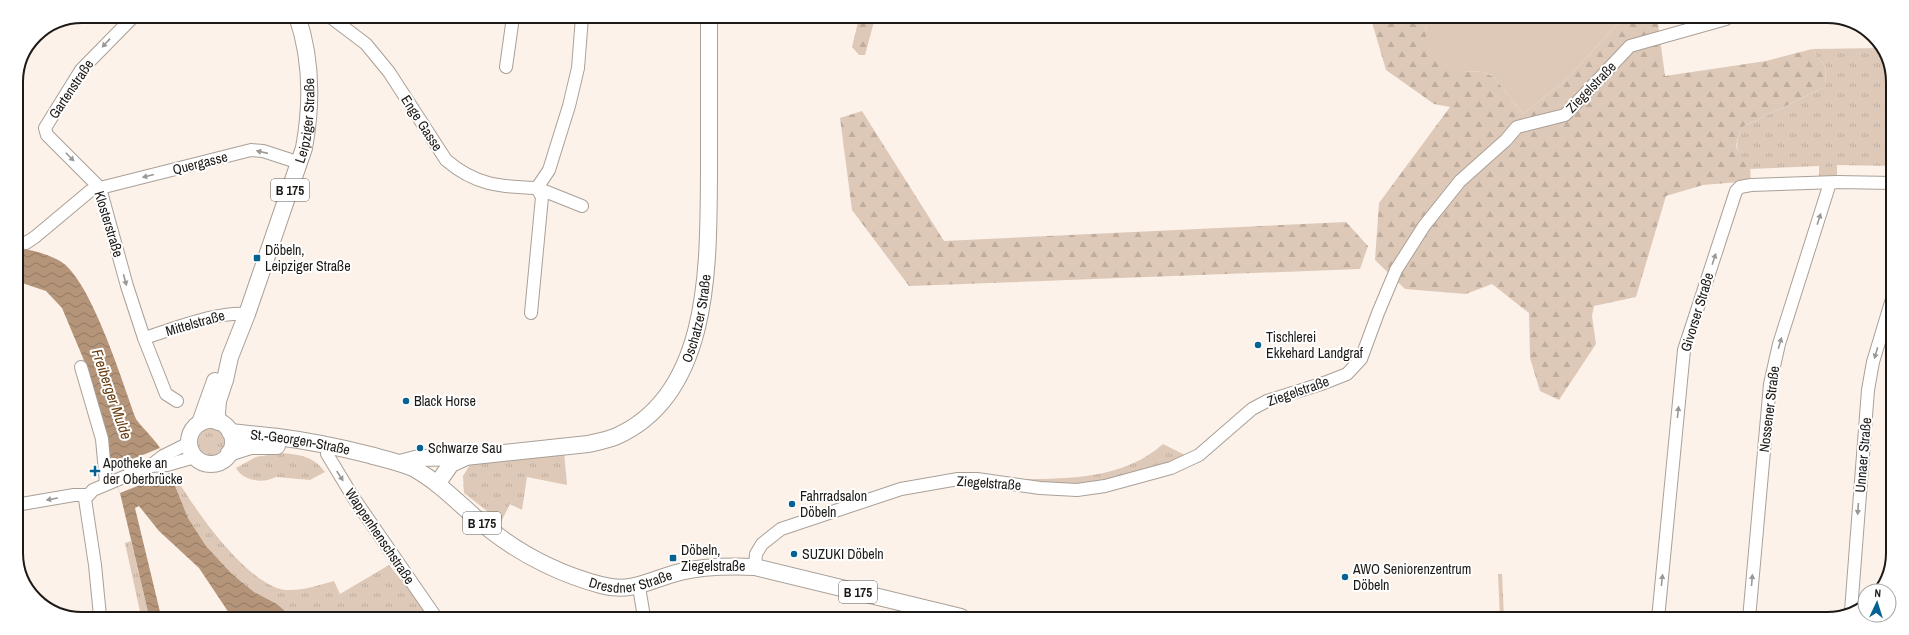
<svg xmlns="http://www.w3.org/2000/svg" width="1909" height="635" viewBox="0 0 1909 635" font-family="'Archivo Narrow',sans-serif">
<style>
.grass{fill:url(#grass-tufts)}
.forest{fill:url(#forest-firs)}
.garden{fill:#dec9b8}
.water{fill:url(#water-waves)}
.pier{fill:#fcf2ea}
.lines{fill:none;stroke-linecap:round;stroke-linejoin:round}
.minor-casing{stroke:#a9a098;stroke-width:14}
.major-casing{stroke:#a9a098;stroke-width:18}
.minor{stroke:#fff;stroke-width:12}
.major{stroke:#fff;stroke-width:16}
.oneway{fill:#999896}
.poi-dot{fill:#056292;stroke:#fff;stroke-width:1.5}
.labels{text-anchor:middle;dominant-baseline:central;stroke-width:4;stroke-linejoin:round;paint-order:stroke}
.shield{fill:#fff;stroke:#605e5c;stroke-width:1}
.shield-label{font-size:13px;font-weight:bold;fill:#1c1916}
.street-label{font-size:14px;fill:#1c1916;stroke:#fff}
.poi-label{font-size:14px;fill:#1c1916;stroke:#fff;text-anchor:start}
.water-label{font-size:15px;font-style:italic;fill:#683c0f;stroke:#fff}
.rim{fill:none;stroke:#1c1916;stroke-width:2}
</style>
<defs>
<pattern id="grass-tufts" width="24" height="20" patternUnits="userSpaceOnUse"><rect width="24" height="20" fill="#dec9b8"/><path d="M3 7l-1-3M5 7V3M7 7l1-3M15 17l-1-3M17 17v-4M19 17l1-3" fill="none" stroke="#beac9d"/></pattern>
<pattern id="forest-firs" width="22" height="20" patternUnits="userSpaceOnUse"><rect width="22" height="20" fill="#dec9b8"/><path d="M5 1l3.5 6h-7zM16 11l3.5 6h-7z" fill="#beac9d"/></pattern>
<pattern id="water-waves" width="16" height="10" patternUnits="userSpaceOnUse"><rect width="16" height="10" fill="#b5957a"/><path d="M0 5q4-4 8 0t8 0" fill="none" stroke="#927963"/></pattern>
</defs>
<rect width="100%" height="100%" fill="#fcf2ea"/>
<g class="grass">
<path d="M1882,48L1893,77L1892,166L1837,165V179H1819V166L1750,169C1737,152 1733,148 1742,127L1825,87L1826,68L1812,49Z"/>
<circle cx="211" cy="442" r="13"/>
<path d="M1163,444L1185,455L1168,465L1077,487L1014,479C1065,479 1123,480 1163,444Z"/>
<polygon points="564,451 567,485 527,477 522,510 510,504 501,522 464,493 463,476 471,463"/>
<path d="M280,453C298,454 314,456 325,472L310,480L276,477C263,484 243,481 236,468L256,457Z"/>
<path d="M180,484C198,514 249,586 286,590C302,591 319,585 334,581L340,594L389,565L430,616H291L277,604L254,592L232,574L206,546L188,518L175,485Z"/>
<polygon points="131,541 149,616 141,616 125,543"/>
<polygon points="1498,574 1502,574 1504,618 1500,618"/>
</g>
<g class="forest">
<polygon points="859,18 875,18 865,55 859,55 852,47"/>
<path d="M1371,19H1429L1425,31L1463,71L1483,72L1494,77L1523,114L1567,79L1622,19H1680L1658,24L1665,76L1766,61L1812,49L1826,68L1825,87L1742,127C1730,155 1740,148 1750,168C1751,171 1750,177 1751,181L1703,185L1666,196L1636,297L1594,306L1592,316L1596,344L1559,400L1540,391L1530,358L1529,313L1492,284L1466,294L1405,289L1375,260L1379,203L1450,107L1434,104L1386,70Z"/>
<polygon points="862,111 944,241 1346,222 1368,246 1360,269 909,286 852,210 840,118"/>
</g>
<polygon class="garden" points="1429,19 1622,19 1567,79 1523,114 1494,77 1483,72 1463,71 1441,60 1427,41 1425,31"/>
<path class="water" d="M16,248C31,249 47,254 60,261C91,279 123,384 136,419C144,430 153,437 160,448L188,518L206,546L232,574L254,592L277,604L291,616H231L199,568L159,531L139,506L135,508L161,616H149L120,493L110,468L108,438L83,358L62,308L46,291L16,281Z"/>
<polygon class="pier" points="160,448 170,473 120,493 110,468"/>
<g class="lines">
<g class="minor-casing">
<g id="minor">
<polyline points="134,16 81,70 45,128 47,135 100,188 127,286 144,338 166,394 177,401"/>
<path d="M329,16L366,44L389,72L446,160C475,185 500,187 537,188L549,170L569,106L578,68L582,17"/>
<polyline points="506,67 513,17"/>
<polyline points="16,242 26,243 35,237 90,191 100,188 251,150 263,151 300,163"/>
<polyline points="531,313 542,197 537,188 582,206"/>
<path d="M144,338C174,329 217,311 247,314"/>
<polyline points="81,367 102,439 106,483"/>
<polyline points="327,454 353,497 435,616"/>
<polyline points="150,466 167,465 195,457"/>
<polyline points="16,505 74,495 87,495"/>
<polyline points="755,567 756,554 762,544 781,529 901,489 958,479 977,479 1040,488 1077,490 1105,486 1171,468 1199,455 1252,409 1267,401 1324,383 1347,374 1361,359 1378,313 1396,270 1424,226 1460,181 1506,140 1517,127 1565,115 1630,46 1726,19"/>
<polyline points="639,587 644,617"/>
<polyline points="1851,611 1868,390 1873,362 1891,302"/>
<polyline points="100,616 95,565 85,499 93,490 150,466 163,456 189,443"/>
<polyline points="1658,619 1684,350 1736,191 1740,187 1751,185 1837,182 1892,183"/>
<polyline points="1749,619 1770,384 1779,344 1830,183"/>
</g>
</g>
<g class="major-casing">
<g id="major">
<circle cx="211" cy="442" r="22"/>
<path id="s1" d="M218,422L217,414L218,401L225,380L230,357L247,314L304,148C312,104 312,59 297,16"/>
<polyline points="200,423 215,381"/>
<path id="s2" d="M230,432C246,434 262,435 278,437C309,441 339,447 370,455C384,459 399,462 413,468C443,484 466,512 493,532C524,556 563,575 601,585C632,594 651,579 680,572C704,566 730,566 755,567L961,617"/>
<polyline points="229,453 251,446 277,446"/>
<path id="s3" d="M400,463L419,458L465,457L588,444C597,442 608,440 617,436C712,393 708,262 709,175C709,122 709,70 709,17"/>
<polyline points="437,484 451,464 464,458"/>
</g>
</g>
<use href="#minor" class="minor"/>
<use href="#major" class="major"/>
</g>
<defs><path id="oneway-solid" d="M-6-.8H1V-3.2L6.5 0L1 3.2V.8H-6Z"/></defs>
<g class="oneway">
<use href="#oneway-solid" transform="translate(106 43) rotate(133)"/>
<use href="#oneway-solid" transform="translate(262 152) rotate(-167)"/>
<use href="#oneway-solid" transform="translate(70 157) rotate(45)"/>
<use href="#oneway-solid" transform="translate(148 176) rotate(166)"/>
<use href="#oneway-solid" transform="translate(1819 219) rotate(-72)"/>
<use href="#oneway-solid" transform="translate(1714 259) rotate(-72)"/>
<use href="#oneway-solid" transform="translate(125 280) rotate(75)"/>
<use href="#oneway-solid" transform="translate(1780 343) rotate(-74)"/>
<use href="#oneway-solid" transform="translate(1876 353) rotate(106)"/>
<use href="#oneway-solid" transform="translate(1678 412) rotate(-84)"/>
<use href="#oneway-solid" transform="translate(340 476) rotate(57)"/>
<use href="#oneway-solid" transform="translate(52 499) rotate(170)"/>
<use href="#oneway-solid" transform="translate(1858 509) rotate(94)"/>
<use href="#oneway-solid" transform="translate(1662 580) rotate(-84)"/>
<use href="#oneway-solid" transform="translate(1752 580) rotate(-85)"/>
</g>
<g class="poi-dot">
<rect x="253" y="254" width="8" height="8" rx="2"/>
<circle cx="1258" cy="345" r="4"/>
<circle cx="406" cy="401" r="4"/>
<circle cx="420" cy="448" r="4"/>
<path d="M93 465h4v4h4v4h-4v4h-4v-4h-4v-4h4z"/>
<circle cx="792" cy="504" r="4"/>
<circle cx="794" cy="554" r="4"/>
<rect x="669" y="554" width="8" height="8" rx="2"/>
<circle cx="1345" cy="577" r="4"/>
</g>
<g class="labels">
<g class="shield">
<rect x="271" y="179" width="38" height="22" rx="3"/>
<rect x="463" y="512" width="38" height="22" rx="3"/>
<rect x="839" y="581" width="38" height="22" rx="3"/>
</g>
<g class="shield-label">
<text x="290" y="190">B 175</text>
<text x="482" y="523">B 175</text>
<text x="858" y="592">B 175</text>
</g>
<g class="street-label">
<text transform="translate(1591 87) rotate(-46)">Ziegelstraße</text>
<text transform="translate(71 89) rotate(-56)">Gartenstraße</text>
<text stroke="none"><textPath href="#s1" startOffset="316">Leipziger Straße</textPath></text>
<text transform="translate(422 123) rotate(57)">Enge Gasse</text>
<text transform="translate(200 163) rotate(-14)">Quergasse</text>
<text transform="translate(109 224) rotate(73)">Klosterstraße</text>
<text transform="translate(1697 312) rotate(-73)">Givorser Straße</text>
<text stroke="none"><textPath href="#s3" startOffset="368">Oschatzer Straße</textPath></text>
<text transform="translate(195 323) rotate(-16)">Mittelstraße</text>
<text transform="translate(1298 391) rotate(-19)">Ziegelstraße</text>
<text transform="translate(1769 409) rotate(-83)">Nossener Straße</text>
<text stroke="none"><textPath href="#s2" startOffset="71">St.-Georgen-Straße</textPath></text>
<text transform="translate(1863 455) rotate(-85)">Unnaer Straße</text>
<text transform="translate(989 483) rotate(4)">Ziegelstraße</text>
<text transform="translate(380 536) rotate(56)">Wappenhenschstraße</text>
<text stroke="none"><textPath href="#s2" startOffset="441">Dresdner Straße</textPath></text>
</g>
<g class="poi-label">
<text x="265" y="250">Döbeln,<tspan x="265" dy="16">Leipziger Straße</tspan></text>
<text x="1266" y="337">Tischlerei<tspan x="1266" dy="16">Ekkehard Landgraf</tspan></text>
<text x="414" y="401">Black Horse</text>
<text x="428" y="448">Schwarze Sau</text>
<text x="103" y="463">Apotheke an<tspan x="103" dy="16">der Oberbrücke</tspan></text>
<text x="800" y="496">Fahrradsalon<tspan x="800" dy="16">Döbeln</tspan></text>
<text x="681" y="550">Döbeln,<tspan x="681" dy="16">Ziegelstraße</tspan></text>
<text x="802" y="554">SUZUKI Döbeln</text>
<text x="1353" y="569">AWO Seniorenzentrum<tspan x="1353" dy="16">Döbeln</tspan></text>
</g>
<g class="water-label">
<text transform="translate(112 394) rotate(71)">Freiberger Mulde</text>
</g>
</g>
<path d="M0 0H1909V635H0ZM82 23H1827A59 59 0 0 1 1886 82V553A59 59 0 0 1 1827 612H82A59 59 0 0 1 23 553V82A59 59 0 0 1 82 23Z" fill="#fff" fill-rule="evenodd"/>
<path class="rim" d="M82 23H1827A59 59 0 0 1 1886 82V553A59 59 0 0 1 1827 612H82A59 59 0 0 1 23 553V82A59 59 0 0 1 82 23Z"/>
<g transform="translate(1877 603) rotate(4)"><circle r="19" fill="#ffffff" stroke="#a4a3a2"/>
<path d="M0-3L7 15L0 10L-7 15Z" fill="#056292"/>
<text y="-6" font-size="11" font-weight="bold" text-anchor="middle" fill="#1c1916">N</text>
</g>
</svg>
